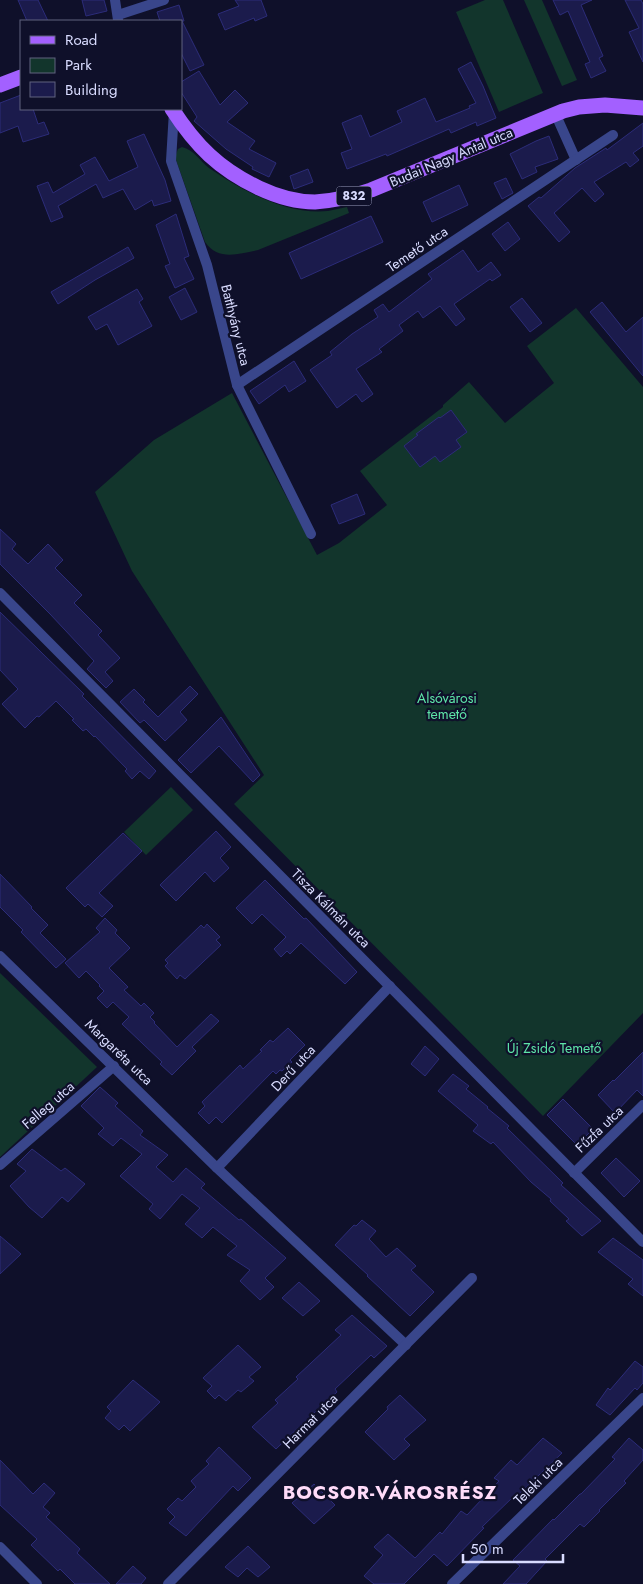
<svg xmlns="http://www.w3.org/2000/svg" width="643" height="1584" viewBox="0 0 643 1584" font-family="Jost,sans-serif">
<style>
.green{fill:#12352c}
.building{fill:#1b1b4c;stroke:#2c2c79}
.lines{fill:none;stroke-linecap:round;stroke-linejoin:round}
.street{stroke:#39468b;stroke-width:10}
.primary{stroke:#a360ff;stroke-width:15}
.labels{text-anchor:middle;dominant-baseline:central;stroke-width:4.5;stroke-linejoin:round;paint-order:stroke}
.shield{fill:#0f102a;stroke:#9c9fbf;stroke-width:1}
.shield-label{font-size:12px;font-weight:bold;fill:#d9dcff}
.street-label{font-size:14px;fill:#d9dcff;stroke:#0f102a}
.park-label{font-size:14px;fill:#5ee5a8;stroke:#0f102a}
.district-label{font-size:19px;font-weight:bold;letter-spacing:1px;fill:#ffdbf9;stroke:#0f102a}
</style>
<rect width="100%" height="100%" fill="#0f102a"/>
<g class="green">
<polygon points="485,0 503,0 543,93 499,112 456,12"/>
<polygon points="524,0 542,0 577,80 562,86"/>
<path d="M182,147C194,150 200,161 209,168C243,191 286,215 328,211C334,210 341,208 347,207L349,213L258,250C238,254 218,261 205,242L175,157L178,149Z"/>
<polygon points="576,308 643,387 643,1013 543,1116 234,804 264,775 132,571 95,492 154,440 232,393 317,555 339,543 387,505 360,471 443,407 443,405 469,382 505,423 554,383 527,346"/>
<polygon points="171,787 193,810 146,855 124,832"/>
<polygon points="0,973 97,1067 0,1157"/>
</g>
<g class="building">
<polygon points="18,0 38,0 48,21 27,21"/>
<polygon points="82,0 104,0 107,11 86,16"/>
<polygon points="235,0 261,0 267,16 255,21 254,18 225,30 218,14 239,6"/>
<polygon points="553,0 592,0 581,5 603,56 599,58 606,71 591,78 585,64 590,62 568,11 560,15"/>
<polygon points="625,0 641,0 643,4 643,62 629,32 639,28"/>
<polygon points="179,5 184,21 182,21 204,65 190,71 181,53 181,21 160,21 157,12"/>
<polygon points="471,62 483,86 496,118 477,126 476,122 451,133 449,129 387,156 386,154 347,169 341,153 352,149 342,123 361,115 370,137 402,122 397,111 425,98 436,122 470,108 469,106 476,103 458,69"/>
<polygon points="199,71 220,105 235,90 248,103 227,122 255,141 249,149 276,163 269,177 252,169 253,167 226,149 194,121 197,117 181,92 181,82"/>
<polygon points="21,95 21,109 33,109 38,124 44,122 49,134 23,142 18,126 0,133 0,103"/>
<polygon points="643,123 643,146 633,153 639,160 630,167 626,162 594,182 604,194 595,202 582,188 554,213 570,232 559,242 528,206 539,197 541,198 575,168 606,148 607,150"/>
<polygon points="144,134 165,180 171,201 154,206 152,200 135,210 123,189 103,198 96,184 58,206 63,217 51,222 37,186 48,182 53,193 85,174 80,165 95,157 109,181 138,167 127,141"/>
<polygon points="549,136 558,159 535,167 537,172 522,179 510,154 536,141"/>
<polygon points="308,169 313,182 294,189 290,176"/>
<polygon points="506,178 513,193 502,199 494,183"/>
<polygon points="459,185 468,205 432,222 423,202"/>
<polygon points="176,214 189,256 184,258 194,279 175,288 165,266 170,264 156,225"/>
<polygon points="371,216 383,242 301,279 289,253"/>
<polygon points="508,222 520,239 505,251 492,234"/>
<polygon points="128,247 134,258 95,280 58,304 51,292"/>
<polygon points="463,250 478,272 491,262 501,275 492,281 490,279 454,304 465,319 456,326 440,306 423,318 418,311 399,325 403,331 379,349 382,352 356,369 373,394 362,402 356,394 337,408 310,370 332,355 330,352 352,334 378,317 374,310 383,304 389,312 432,279 428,274"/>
<polygon points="185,288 197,312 181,320 169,297"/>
<polygon points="137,289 143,299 139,302 152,326 118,345 107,324 96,330 88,317"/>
<polygon points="522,298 542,323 530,332 510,307"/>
<polygon points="602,302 626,332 643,317 643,376 590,312"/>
<polygon points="294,361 306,381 289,392 285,385 259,404 250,391"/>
<polygon points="451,410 467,432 456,440 461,447 440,462 435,456 420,467 404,446 418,435 416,434 439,417 440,418"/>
<polygon points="357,494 365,514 339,524 331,505"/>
<polygon points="0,529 16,544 12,549 28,564 48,544 63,560 55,568 82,595 74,603 102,631 98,635 120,658 105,672 113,681 106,688 87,669 94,661 50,614 0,564"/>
<polygon points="0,612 84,694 82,696 156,771 149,779 140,771 132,779 125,771 127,769 95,736 94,737 86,729 83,731 72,720 74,719 56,701 39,717 37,716 25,728 2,704 18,689 0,670"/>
<polygon points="190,686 198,694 180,712 187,720 165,741 144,720 140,723 120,702 134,689 145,700 143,702 158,717"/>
<polygon points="221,717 260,775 253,782 219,746 191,773 178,760"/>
<polygon points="216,831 231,847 220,858 229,868 214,882 205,872 176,901 160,885"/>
<polygon points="123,833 142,851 99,893 113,906 102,917 88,904 85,907 66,888"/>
<polygon points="0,874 32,907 31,908 48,925 40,933 66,959 56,968 21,932 23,930 0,907"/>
<polygon points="265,880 304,919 306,918 357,972 345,984 301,943 290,954 287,951 281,957 274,949 286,937 262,914 252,924 236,908"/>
<polygon points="105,918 117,930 115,933 130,948 109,968 128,987 124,990 141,1006 144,1003 154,1013 150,1017 155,1022 154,1023 177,1047 211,1014 219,1021 192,1047 196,1051 172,1075 160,1064 162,1062 122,1024 129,1017 113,1002 107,1008 97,998 104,991 99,986 100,985 86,971 79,978 65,963 100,932 96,928"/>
<polygon points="207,924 220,937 216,940 221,945 185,979 180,975 177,979 165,966 168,963 165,960 201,925 204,928"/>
<polygon points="288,1028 305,1045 290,1060 292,1062 282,1071 280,1070 276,1074 273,1071 222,1123 216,1117 209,1124 198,1113 205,1106 202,1102 240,1065 243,1069 262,1051 260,1050 270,1040 273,1042"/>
<polygon points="425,1046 439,1059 425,1076 411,1064"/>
<polygon points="643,1052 643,1096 637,1090 615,1113 598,1095 613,1080 614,1081"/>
<polygon points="453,1074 469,1086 466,1089 488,1107 487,1108 509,1126 507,1128 563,1183 561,1185 601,1221 582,1236 566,1221 569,1219 550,1201 551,1199 531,1182 493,1142 491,1144 473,1131 478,1125 438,1091"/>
<polygon points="100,1087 118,1103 115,1106 143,1131 140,1135 168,1155 156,1167 173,1182 186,1168 205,1184 201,1188 239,1220 241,1219 286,1258 265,1278 274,1287 260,1300 240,1281 250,1270 227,1255 237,1246 213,1227 202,1238 185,1224 200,1208 182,1194 160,1219 149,1209 153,1204 120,1176 142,1154 121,1138 113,1146 98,1134 104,1128 81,1106"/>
<polygon points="563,1099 593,1129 577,1145 547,1115"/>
<polygon points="32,1149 61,1171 65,1168 85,1184 68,1202 62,1197 42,1218 29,1207 10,1186 26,1171 17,1164"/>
<polygon points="616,1158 640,1181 624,1197 601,1173"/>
<polygon points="362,1220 376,1231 369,1239 386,1257 397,1248 416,1266 411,1270 434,1292 410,1316 367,1276 368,1275 335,1245 354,1225 356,1226"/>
<polygon points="0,1236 21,1254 0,1274"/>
<polygon points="613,1238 643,1260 643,1296 628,1284 633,1279 598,1252"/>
<polygon points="299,1282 320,1301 303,1316 282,1298"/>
<polygon points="352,1315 387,1346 374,1358 371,1355 335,1389 337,1392 314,1413 303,1425 302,1424 276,1449 252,1427 278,1403 275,1400 298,1379 296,1377 341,1335 335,1330"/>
<polygon points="238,1345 261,1367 249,1377 254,1381 241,1392 238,1390 226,1401 219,1395 215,1399 207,1391 212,1386 203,1378"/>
<polygon points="635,1361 643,1367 643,1383 637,1390 635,1388 610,1415 596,1405 608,1388 610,1390"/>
<polygon points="133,1380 160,1402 130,1431 124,1425 119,1430 105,1418 111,1411 107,1407"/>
<polygon points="400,1395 426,1420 404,1439 410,1445 394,1460 365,1432 388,1409 387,1407"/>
<polygon points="543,1438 562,1453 517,1496 515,1495 482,1527 484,1528 447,1566 434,1554 404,1584 374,1584 364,1576 383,1555 374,1547 388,1534 415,1558 440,1532 442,1534 461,1511 467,1515 499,1481 494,1478 511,1460 517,1465"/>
<polygon points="629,1438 643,1450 643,1460 624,1481 626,1483 599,1510 600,1511 584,1527 580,1524 545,1559 547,1561 526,1584 503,1584 520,1566 513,1560 553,1519 554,1520 580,1494 581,1494 615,1459 612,1457"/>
<polygon points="219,1447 251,1478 238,1491 233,1486 186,1536 169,1523 175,1517 167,1509 178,1498 182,1501 196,1487 191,1481 209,1464 206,1461"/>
<polygon points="0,1460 33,1494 44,1483 55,1493 43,1507 50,1513 46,1517 80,1549 77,1553 110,1584 75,1584 60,1569 58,1571 31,1545 37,1539 0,1505"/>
<polygon points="314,1484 335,1505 314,1524 292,1503"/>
<polygon points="248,1546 270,1567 258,1577 247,1568 238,1577 225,1567"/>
<polygon points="133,1566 146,1578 141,1584 116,1584"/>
</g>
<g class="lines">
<g class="street">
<polyline points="115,0 118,20"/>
<polyline points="118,15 164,0"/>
<polyline points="174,111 171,161 207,265 237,385 311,534"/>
<polyline points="555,113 576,160"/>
<polyline points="237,385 613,135"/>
<polyline points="0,593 643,1242"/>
<polyline points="0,956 217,1168 406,1345"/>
<polyline points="0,1165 114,1066"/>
<polyline points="217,1168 390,986"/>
<polyline points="574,1173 643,1105"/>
<polyline points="0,1547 37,1584"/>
<polyline points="168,1584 472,1278"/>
<polyline points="452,1584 643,1398"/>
</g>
<g class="primary">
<polyline points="0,85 21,77"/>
<path d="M172,109C196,146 219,169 259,188C276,196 295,202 315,202C335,201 353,196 371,190L563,111L579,107L605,105L643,108"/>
</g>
</g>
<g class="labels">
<rect class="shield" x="336.5" y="186.5" width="35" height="19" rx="4"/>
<g class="shield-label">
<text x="354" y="196">832</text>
</g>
<g class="street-label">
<text transform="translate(451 157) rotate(-23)">Budai Nagy Antal utca</text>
<text transform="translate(417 249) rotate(-34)">Temető utca</text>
<text transform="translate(236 325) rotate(76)">Batthyány utca</text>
<text transform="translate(331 908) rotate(45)">Tisza Kálmán utca</text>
<text transform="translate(119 1052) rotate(44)">Margaréta utca</text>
<text transform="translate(293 1068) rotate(-47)">Derű utca</text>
<text transform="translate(48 1105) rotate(-41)">Felleg utca</text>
<text transform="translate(599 1129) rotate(-44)">Fűzfa utca</text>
<text transform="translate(310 1421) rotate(-45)">Harmat utca</text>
<text transform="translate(538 1481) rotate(-44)">Teleki utca</text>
</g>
<g class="park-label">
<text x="447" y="698">Alsóvárosi<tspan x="447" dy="16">temető</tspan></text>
<text x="554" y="1048">Új Zsidó Temető</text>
</g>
<g class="district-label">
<text x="390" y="1492">BOCSOR-VÁROSRÉSZ</text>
</g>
</g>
<rect x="20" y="20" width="162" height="90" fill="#0f102a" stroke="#60627f"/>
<rect x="30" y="36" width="25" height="8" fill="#a360ff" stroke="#60627f"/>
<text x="65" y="45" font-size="15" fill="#d9dcff">Road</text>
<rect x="30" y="58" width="25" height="15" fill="#12352c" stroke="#60627f"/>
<text x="65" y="70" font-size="15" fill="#d9dcff">Park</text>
<rect x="30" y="82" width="25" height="15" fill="#1b1b4c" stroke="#60627f"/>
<text x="65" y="95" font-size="15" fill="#d9dcff">Building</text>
<path d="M463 1554v8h100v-8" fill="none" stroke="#d9dcff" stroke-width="2.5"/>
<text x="470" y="1554" font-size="15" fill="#d9dcff" stroke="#0f102a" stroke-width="4" paint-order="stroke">50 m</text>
</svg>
